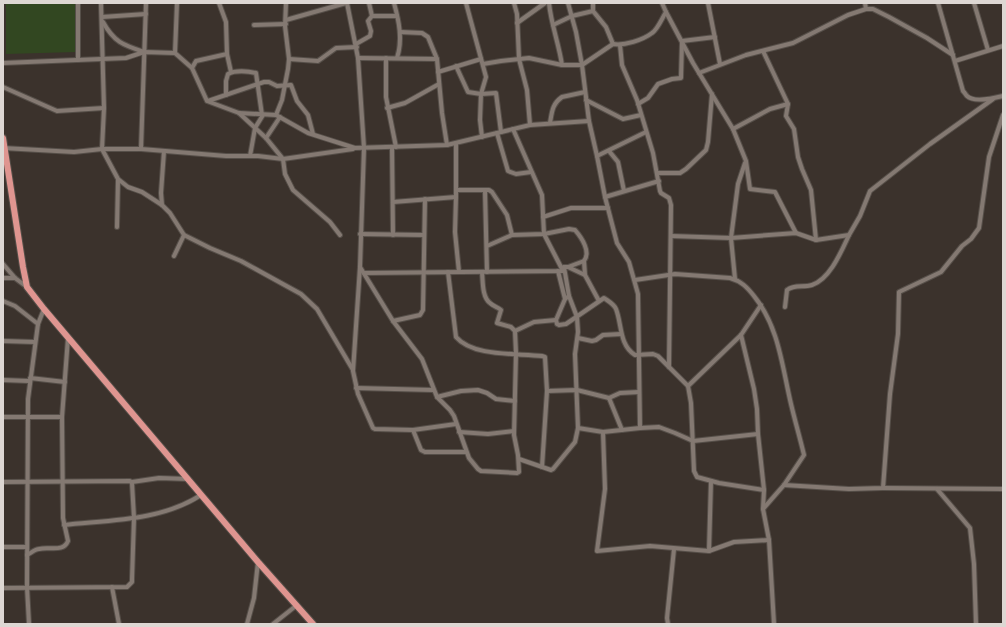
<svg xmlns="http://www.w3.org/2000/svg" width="1006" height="627" viewBox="0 0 1006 627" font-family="'Roboto Serif',serif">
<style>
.green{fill:#324721}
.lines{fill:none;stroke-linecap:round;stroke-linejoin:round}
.minor-casing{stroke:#564f49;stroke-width:6}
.trunk-casing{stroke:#564f49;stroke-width:8}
.minor{stroke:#847972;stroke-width:4}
.trunk{stroke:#df9590;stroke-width:6}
</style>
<rect width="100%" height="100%" fill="#3b322c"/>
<polygon class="green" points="6,3 75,3 76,52 6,54"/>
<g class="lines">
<g class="minor-casing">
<g id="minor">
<polyline points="101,3 104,108 102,149 118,179 128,187 142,192 162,205 170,213 184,235 210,248 241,261 301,294 317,309 353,370"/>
<polyline points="219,3 226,22 227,54 231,72"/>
<polyline points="347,3 358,58 364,148 360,267 353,371 358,394 373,428 375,429 413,430 456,424"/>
<polyline points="369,3 372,16"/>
<path d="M394,3C399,21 403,40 397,58"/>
<polyline points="466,3 486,77 481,94 480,120 482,137"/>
<polyline points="514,3 517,14 519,59 527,90 530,125"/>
<path d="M549,3C551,24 559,44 562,65"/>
<polyline points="568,3 576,32 582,65 589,121 597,156 605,197 617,243 629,262 638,294 640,428"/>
<polyline points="593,3 593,11 606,27 613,44"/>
<polyline points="708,3 720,64"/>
<polyline points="865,3 866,9"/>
<path d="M938,3L963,91C965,93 966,95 967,96C974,103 995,98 1003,96"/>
<polyline points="974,3 988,50"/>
<polyline points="666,12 693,63 733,129 746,161 750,189 775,192 796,233"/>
<polyline points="102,17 146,14"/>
<polyline points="286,20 346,3"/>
<path d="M103,22C114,42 123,45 144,52"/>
<polyline points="517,23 545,3"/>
<polyline points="254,25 286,24"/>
<polyline points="553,25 572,16 593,11"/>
<polyline points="400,32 422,33 428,37 437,59 442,113 447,145"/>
<polyline points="356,44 370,36 371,31 368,21 372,16 397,16"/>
<polyline points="620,45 622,65 637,100 653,153 660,191 661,193 669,198 671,205 669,367"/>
<polyline points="763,51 788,104 786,116 794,129 798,157 802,169 811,190 816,240"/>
<polyline points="175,53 177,3"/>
<polyline points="358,58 437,59"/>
<polyline points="386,58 386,97 396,147"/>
<polyline points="289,59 318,61 336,48 357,47"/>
<polyline points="78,60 78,3"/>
<polyline points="955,61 1003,46"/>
<polyline points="3,63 126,58 144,52 175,53 192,68 207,101 239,113 276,115 308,133 355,148 447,145 530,125 589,121"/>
<path d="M483,64L501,61L529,58L562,65H582L613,44C624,46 643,40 652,33C658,29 662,18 666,12L662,3"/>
<polyline points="456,66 468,92 481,94 496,93 501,132"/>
<polyline points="192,68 196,61 227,54"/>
<polyline points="438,72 481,59"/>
<polyline points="699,73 746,55 793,43 848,15 866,9 873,9 889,17 927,38 953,55"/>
<polyline points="3,87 57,111 104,108"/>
<path d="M226,95V81L228,74C235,70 248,71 256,73L262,115"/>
<polyline points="586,100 623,119 641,115"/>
<polyline points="208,101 264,82 269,82 277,86 291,85 297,101 308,115 313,134"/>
<polyline points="638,104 648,98 658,84 672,79 681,78 682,41 715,37"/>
<polyline points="387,108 405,103 439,84"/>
<polyline points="239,113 266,138 283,159 285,174 293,190 330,222 340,235"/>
<polyline points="276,115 282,100 288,69 289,59 285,26 286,3"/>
<path d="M550,123C552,112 552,104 562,97L585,92"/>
<polyline points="513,129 542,195 544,234 563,271"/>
<polyline points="733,129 770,109 788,104"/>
<polyline points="497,133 508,171 516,174 531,172"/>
<polyline points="266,138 280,117"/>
<polyline points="456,143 456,197 455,232 459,272"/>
<polyline points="392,147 393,235"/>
<polyline points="3,148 74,152 102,149 141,149 226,156 258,156 283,159 353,149"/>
<polyline points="141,149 146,3"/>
<polyline points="609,151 618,162 624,191"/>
<polyline points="250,156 255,128 263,115"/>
<polyline points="597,156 646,132"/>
<polyline points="657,173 680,173 686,169 706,150 708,142 712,94"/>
<polyline points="456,190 489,190 492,192 507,215 512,235"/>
<polyline points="485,191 487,272"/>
<polyline points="605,197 659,181"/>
<polyline points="393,202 456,197"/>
<polyline points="162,205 161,193 164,151"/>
<polyline points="543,217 571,208 608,208"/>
<polyline points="117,227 118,180"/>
<polyline points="360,234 424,235"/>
<polyline points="671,236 731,238 796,233 816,240 849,235 860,216 870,191 930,144 993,99"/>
<path d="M487,246L512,235L544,234L569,229L575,230C582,238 591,252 584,261L585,275L599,301"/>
<polyline points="174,256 184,235"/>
<polyline points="3,264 15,278 27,287"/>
<path d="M360,267L393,321L422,359L437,397L450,410L454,416L469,458L478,469L481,471L517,473L519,472L518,455L514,435L516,353L515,331L511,327L497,323L501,310C497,307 493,306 490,303C482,297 483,282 482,272"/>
<polyline points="568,267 585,275"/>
<polyline points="558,271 565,299"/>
<path d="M448,272L456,337C473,357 517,353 542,356L545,357L547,391L577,390L609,398L620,393L639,392"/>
<polyline points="364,273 564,271 564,267 568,267 584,261"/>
<polyline points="3,278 15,278"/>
<polyline points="735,279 731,238 738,184 745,163"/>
<path d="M635,280L675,274L730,278C741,281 747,287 754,296C779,327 782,366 791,404C795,421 800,438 804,455L784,485L763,509"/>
<path d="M569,296L565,299L556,320L557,324L559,325L566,324L604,298C608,301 614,304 616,309C622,324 619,345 635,355L653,354L658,356L688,386L691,403L694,471L697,477L719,483L764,490"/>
<polyline points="3,301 15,306 38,324"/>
<path d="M785,307L787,290C795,284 803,288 812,285C830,279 841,252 849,235"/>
<polyline points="393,321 420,315 423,310 425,199"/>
<polyline points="515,331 534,322 556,320"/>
<polyline points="741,335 754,389 757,409 758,434 764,490 763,509 769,540 774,624"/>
<polyline points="578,338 592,341 596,340 603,335 621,334"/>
<polyline points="3,341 35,342"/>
<polyline points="30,378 65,382"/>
<polyline points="3,380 29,381"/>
<polyline points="688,386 741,335 761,305"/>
<polyline points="356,388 433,390"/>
<polyline points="437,397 461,391 478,390 487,393 496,399 515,401"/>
<polyline points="609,398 622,430"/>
<polyline points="3,417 62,417"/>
<polyline points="578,428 603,432 640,428 659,427 675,433 693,441 758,434"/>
<polyline points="413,430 421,450 425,452 466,452"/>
<polyline points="459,432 488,434 514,431"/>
<polyline points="603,432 605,489 597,551 650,546 709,551 734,542 769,540"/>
<polyline points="519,459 551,470 553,469 575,442 578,428 575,354 578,332 577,317 569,296 564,267"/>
<polyline points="542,467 547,391"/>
<polyline points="3,482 130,481 132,483 134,518 132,579 132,582 127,587 3,588"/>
<polyline points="132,482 159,478 188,479"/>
<polyline points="784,485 849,489 883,488 890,394 898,334 899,292 941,272 962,246 971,239 979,228 989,157 1003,115"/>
<polyline points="883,488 1003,489"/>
<polyline points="937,489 970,528 974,564 976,624"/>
<path d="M64,525C110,520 161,521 201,495"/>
<polyline points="3,547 27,547"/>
<polyline points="709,551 711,481"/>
<path d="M27,555C31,553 35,549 39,549C49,546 63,553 68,541L63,518L62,417L68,338"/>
<polyline points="112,587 119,624"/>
<polyline points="29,624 27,587 28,399 38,324 44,309"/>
<polyline points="247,624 254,598 258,562"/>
<polyline points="273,624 297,605"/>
<polyline points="668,624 667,618 674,549"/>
</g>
</g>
<g class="trunk-casing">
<polyline id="trunk" points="3,138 23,267 27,287 44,309 258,562 313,624"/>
</g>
<use href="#minor" class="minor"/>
<use href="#trunk" class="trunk"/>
</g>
<rect width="1006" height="627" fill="none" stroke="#ddd7d3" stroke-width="8"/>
</svg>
